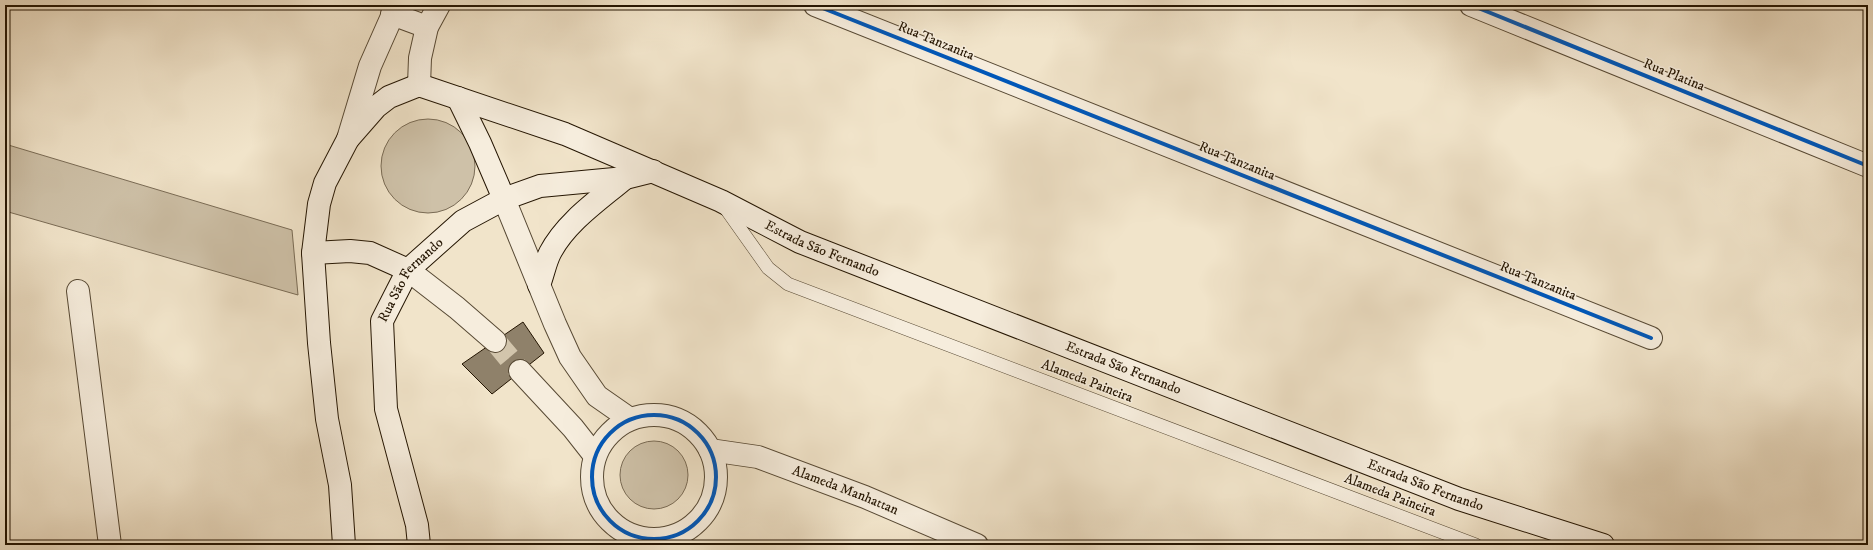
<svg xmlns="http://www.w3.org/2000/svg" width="1873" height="550" viewBox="0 0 1873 550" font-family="'IM FELL DW Pica',serif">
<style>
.green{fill:#cec1a8;stroke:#796b55}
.building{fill:#8f816a;stroke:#241502}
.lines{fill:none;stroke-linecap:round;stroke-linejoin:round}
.minor-tunnel{stroke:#d2c5ac;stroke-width:22;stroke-dasharray:22 11;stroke-linecap:butt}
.service-casing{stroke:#574934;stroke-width:14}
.minor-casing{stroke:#574934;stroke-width:24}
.secondary-casing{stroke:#241502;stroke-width:24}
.service{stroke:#f6eddd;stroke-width:13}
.minor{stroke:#f6eddd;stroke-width:22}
.secondary{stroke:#f6eddd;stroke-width:22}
.cycleway-casing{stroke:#f6eddd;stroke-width:6}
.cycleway{stroke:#0057b8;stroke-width:4}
.labels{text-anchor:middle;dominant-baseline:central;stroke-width:3;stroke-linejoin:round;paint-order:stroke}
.street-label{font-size:14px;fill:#241502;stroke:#f6eddd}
</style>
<rect width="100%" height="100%" fill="#f1e4ca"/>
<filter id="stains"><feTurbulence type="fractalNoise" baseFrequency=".005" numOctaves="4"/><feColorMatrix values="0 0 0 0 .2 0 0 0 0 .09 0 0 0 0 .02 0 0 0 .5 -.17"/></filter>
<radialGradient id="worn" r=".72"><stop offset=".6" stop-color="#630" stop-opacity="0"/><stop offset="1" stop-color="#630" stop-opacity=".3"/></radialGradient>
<g class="green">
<circle cx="428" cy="166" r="47"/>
<polygon points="5,144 292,230 298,295 5,211"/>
<circle cx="654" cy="475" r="34"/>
</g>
<polygon class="building" points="523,322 544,353 492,394 462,364"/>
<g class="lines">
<polyline class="minor-tunnel" points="495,341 520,371"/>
<g class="service-casing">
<polyline id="service" points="724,206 768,268 788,284 1476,545"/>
</g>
<g class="minor-casing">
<g id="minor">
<polyline points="815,5 1651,338"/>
<polyline points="1471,5 1868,166"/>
<polyline points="392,14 427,27"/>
<polyline points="419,85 420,58 427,27 439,5"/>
<polyline points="348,139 370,66 397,5"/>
<polyline points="504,199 555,324 570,357 597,396 630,419"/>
<polyline points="408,270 457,308 495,341"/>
<polyline points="78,291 110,545"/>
<polyline points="520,371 573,428 595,456"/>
<circle cx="654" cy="477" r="62"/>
<path id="s1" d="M710,450L758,457L865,497L977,545"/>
</g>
</g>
<g class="secondary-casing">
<g id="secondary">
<polyline points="458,98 480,143 504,199"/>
<polyline points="313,253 350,251 370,253 408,270"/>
<path d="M539,285C543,275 545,263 550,253C566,222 599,200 625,178"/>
<path id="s2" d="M344,545L340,485L327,419L319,343L313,253L319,204L325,183L348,139L376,107L389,97L419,85L565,134L721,201L800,242L1459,499L1603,545"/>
<path id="s3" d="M419,545L417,525L386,409L382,321L408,270L463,221L504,199L540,186L625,178L653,171"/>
</g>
</g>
<use href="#service" class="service"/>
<use href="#minor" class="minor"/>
<use href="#secondary" class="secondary"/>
<g class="cycleway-casing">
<g id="cycleway">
<polyline points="815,5 1651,338"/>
<polyline points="1471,5 1868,166"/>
<circle cx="654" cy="477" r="62"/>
</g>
</g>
<use href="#cycleway" class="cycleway"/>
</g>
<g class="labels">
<g class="street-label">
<text transform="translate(936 41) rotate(22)">Rua Tanzanita</text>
<text transform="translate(1674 75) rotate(22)">Rua Platina</text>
<text transform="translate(1237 161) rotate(22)">Rua Tanzanita</text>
<text stroke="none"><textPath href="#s2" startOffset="942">Estrada São Fernando</textPath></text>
<text transform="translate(1538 281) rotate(22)">Rua Tanzanita</text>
<text stroke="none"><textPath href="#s3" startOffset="279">Rua São Fernando</textPath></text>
<text stroke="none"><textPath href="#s2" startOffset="1266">Estrada São Fernando</textPath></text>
<text transform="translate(1087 381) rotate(21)">Alameda Paineira</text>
<text stroke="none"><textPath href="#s2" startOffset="1590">Estrada São Fernando</textPath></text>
<text stroke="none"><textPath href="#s1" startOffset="142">Alameda Manhattan</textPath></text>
<text transform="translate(1390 495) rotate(21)">Alameda Paineira</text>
</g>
</g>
<rect width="1873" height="550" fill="none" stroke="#f1e4ca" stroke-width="20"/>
<rect x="6" y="6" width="1861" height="538" fill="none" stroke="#241502" stroke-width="2"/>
<rect x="10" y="10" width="1853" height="530" fill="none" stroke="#241502"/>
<rect width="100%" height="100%" filter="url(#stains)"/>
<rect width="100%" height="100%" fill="url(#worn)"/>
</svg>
